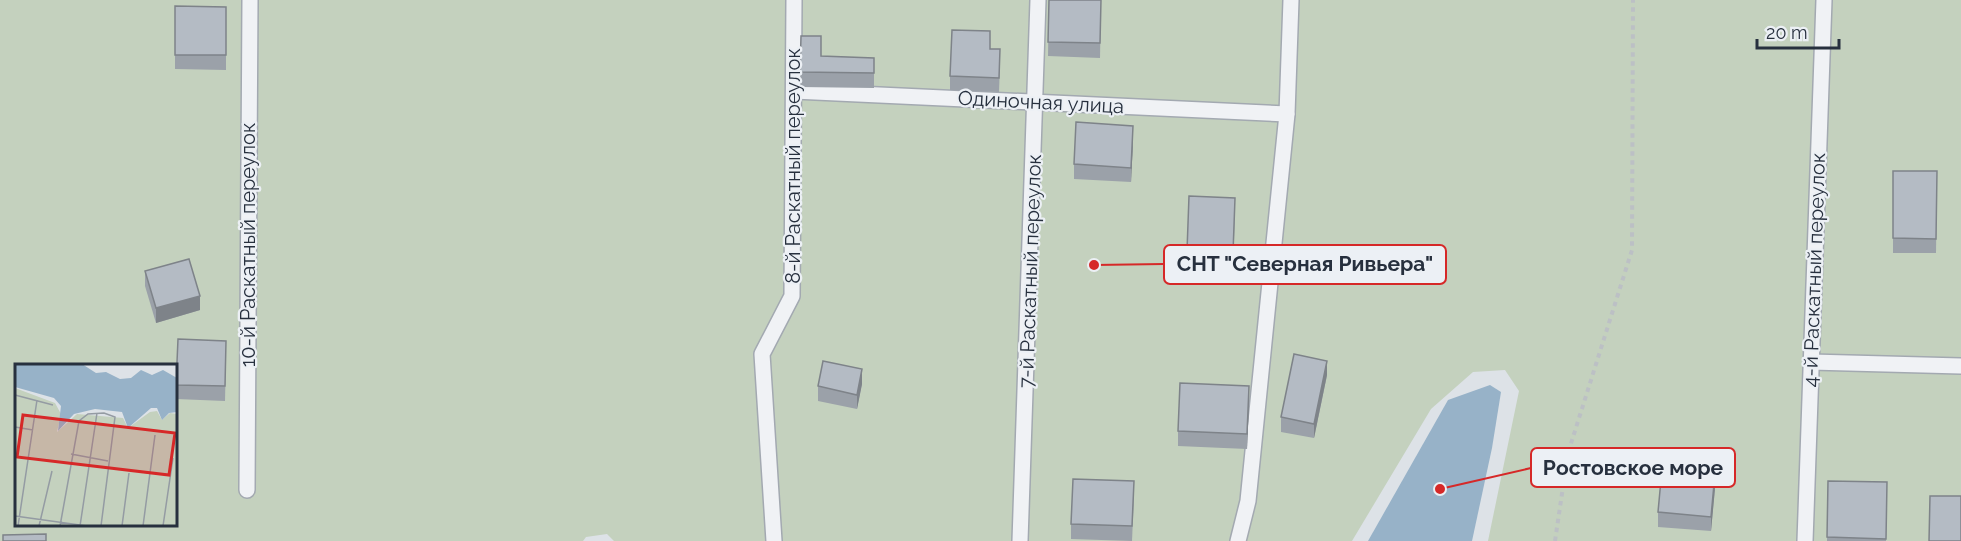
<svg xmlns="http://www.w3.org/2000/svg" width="1961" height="541" viewBox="0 0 1961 541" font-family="Raleway,sans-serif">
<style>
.green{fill:#c4d1be;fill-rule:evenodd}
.water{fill:#97b2c8}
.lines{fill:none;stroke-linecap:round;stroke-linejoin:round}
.lane-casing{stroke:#a3a9b1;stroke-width:18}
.path{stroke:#bcc0c5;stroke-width:4;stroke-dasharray:4.5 4.5;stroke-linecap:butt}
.lane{stroke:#f0f2f5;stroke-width:15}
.wall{fill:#9ba1a9}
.shaded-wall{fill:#7e8389}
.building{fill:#b4bbc4;stroke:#7e8389;stroke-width:1.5}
.labels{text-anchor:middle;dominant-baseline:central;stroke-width:4.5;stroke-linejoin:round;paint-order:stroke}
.street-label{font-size:20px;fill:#27303e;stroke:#ecf0f5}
.inset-road{fill:none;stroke:#949ba3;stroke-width:1.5}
.view{fill:#d62828;fill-opacity:0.15;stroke:#d62828;stroke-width:3}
.inset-edge{fill:none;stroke:#27303e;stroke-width:3}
.leader{fill:none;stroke:#d62828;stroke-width:2}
.callout-dot{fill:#d62828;stroke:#ecf0f5;stroke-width:2}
.callout{fill:#ecf0f5;stroke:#d62828;stroke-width:2}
.callout-label{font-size:21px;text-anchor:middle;font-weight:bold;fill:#27303e}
</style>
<rect width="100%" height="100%" fill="#dde2e7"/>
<path class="green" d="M0,0H1961V541H1488L1519,391L1505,370L1473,372L1431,409L1352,541H614L607,534L586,537L583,541H0ZM16,366H176V524H16Z"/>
<polygon class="water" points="1490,385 1501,392 1492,448 1472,541 1368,541 1448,400"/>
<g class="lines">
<g class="lane-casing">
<g id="lane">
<polyline points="794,91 1287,114"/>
<polyline points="1811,362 1961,366"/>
<polyline points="247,490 250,0"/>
<polyline points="774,541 762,354 792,296 794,0"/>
<polyline points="1020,541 1038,0"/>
<polyline points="1238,541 1248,501 1287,114 1291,0"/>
<polyline points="1805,541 1824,0"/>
</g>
</g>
<polyline class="path" points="1555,541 1568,453 1632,250 1633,0"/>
<use href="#lane" class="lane"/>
</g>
<g class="wall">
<polygon points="1049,0 1101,0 1100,58 1048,56"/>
<polygon points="175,6 226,7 226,70 175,69"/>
<polygon points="801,36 821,56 874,58 874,88 800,87"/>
<polygon points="990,49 1000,64 999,92 950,90 950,76"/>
<polygon points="1133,140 1131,182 1074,179 1074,164"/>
<polygon points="1893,171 1937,171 1936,253 1893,253"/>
<polygon points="1235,212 1233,267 1187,266 1187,251"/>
<polygon points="145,271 200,310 156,323 145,286"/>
<polygon points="226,355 225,401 176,399 176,385"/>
<polygon points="1327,375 1314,438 1281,432 1281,417"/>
<polygon points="862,384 857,409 818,401 818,386"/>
<polygon points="1249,401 1247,449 1178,446 1178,431"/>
<polygon points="1828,481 1887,482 1886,541 1827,541"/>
<polygon points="1715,488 1711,531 1658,527 1658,512"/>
<polygon points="1134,496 1132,541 1071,539 1071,524"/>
</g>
<g class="shaded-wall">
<polygon points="1133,126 1133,140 1131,182 1131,168"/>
<polygon points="200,296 200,310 156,323 156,308"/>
<polygon points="1327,361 1327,375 1314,438 1314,424"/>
<polygon points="862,369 862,384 857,409 857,395"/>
<polygon points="1249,386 1249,401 1247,449 1247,434"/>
<polygon points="1715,473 1715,488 1711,531 1711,517"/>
</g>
<g class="building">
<polygon points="1049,0 1101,0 1100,43 1048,42"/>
<polygon points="175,6 226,7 226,55 175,55"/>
<polygon points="952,30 990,31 990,49 1000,49 999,78 950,76"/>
<polygon points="801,36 821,36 821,56 874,58 874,73 800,72"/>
<polygon points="1076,122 1133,126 1131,168 1074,164"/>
<polygon points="1893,171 1937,171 1936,239 1893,238"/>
<polygon points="1189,196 1235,198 1233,253 1187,251"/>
<polygon points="189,259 200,296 156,308 145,271"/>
<polygon points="178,339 226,341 225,386 176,385"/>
<polygon points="1294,354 1327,361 1314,424 1281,417"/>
<polygon points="823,361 862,369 857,395 818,386"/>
<polygon points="1180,383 1249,386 1247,434 1178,431"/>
<polygon points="1662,469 1715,473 1711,517 1658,512"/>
<polygon points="1073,479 1134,481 1132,526 1071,524"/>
<polygon points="1828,481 1887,482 1886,539 1827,537"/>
<polygon points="1930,496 1961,496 1961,541 1929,541"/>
<polygon points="46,534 46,541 3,541 3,535"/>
</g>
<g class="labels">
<g class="street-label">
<text transform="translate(1041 102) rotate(3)">Одиночная улица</text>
<text transform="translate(793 166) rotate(-90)">8-й Раскатный переулок</text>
<text transform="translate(248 245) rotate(-90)">10-й Раскатный переулок</text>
<text transform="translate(1814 270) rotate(-88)">4-й Раскатный переулок</text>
<text transform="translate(1030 271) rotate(-88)">7-й Раскатный переулок</text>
</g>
</g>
<g transform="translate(15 364)">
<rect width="162" height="162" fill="#dde2e7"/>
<path d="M0,24L40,39L46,50L42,68L62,50L108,54L113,64L135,48L142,47L147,56L155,49L162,50V162H0Z" fill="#c4d1be"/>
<path d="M0,0H67L81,9L91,8L105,15L116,14L126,6L137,11L148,6L162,14V48L154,49L147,56L142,44H136L113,64L107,48L80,45L59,50L43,67L46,42L39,34L0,23Z" fill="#97b2c8"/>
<path class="inset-road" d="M0,31L38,41M0,63L18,66M56,90L93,97M0,152L72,162M3,162L22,36M24,162L37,107M45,162L64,57L73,50L89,49L100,53L86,162M65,162L82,49M107,162L114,109M128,162L140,71M148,162L158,94"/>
<path class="view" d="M8,51L160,69L154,111L2,93Z"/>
<rect width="162" height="162" class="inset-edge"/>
</g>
<path class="leader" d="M1094 265L1164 264M1440 489L1531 468"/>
<g class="callout-dot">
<circle cx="1094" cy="265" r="6"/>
<circle cx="1440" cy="489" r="6"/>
</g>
<g class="callout">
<rect x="1164" y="245" width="282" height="39" rx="6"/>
<rect x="1531" y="448" width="204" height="39" rx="6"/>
</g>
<g class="callout-label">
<text x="1305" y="271">СНТ "Северная Ривьера"</text>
<text x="1633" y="475">Ростовское море</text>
</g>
<path d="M1757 39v9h82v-9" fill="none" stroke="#27303e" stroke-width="3"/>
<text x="1766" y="39" font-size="18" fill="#27303e" stroke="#ecf0f5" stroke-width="4.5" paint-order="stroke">20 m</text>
</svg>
